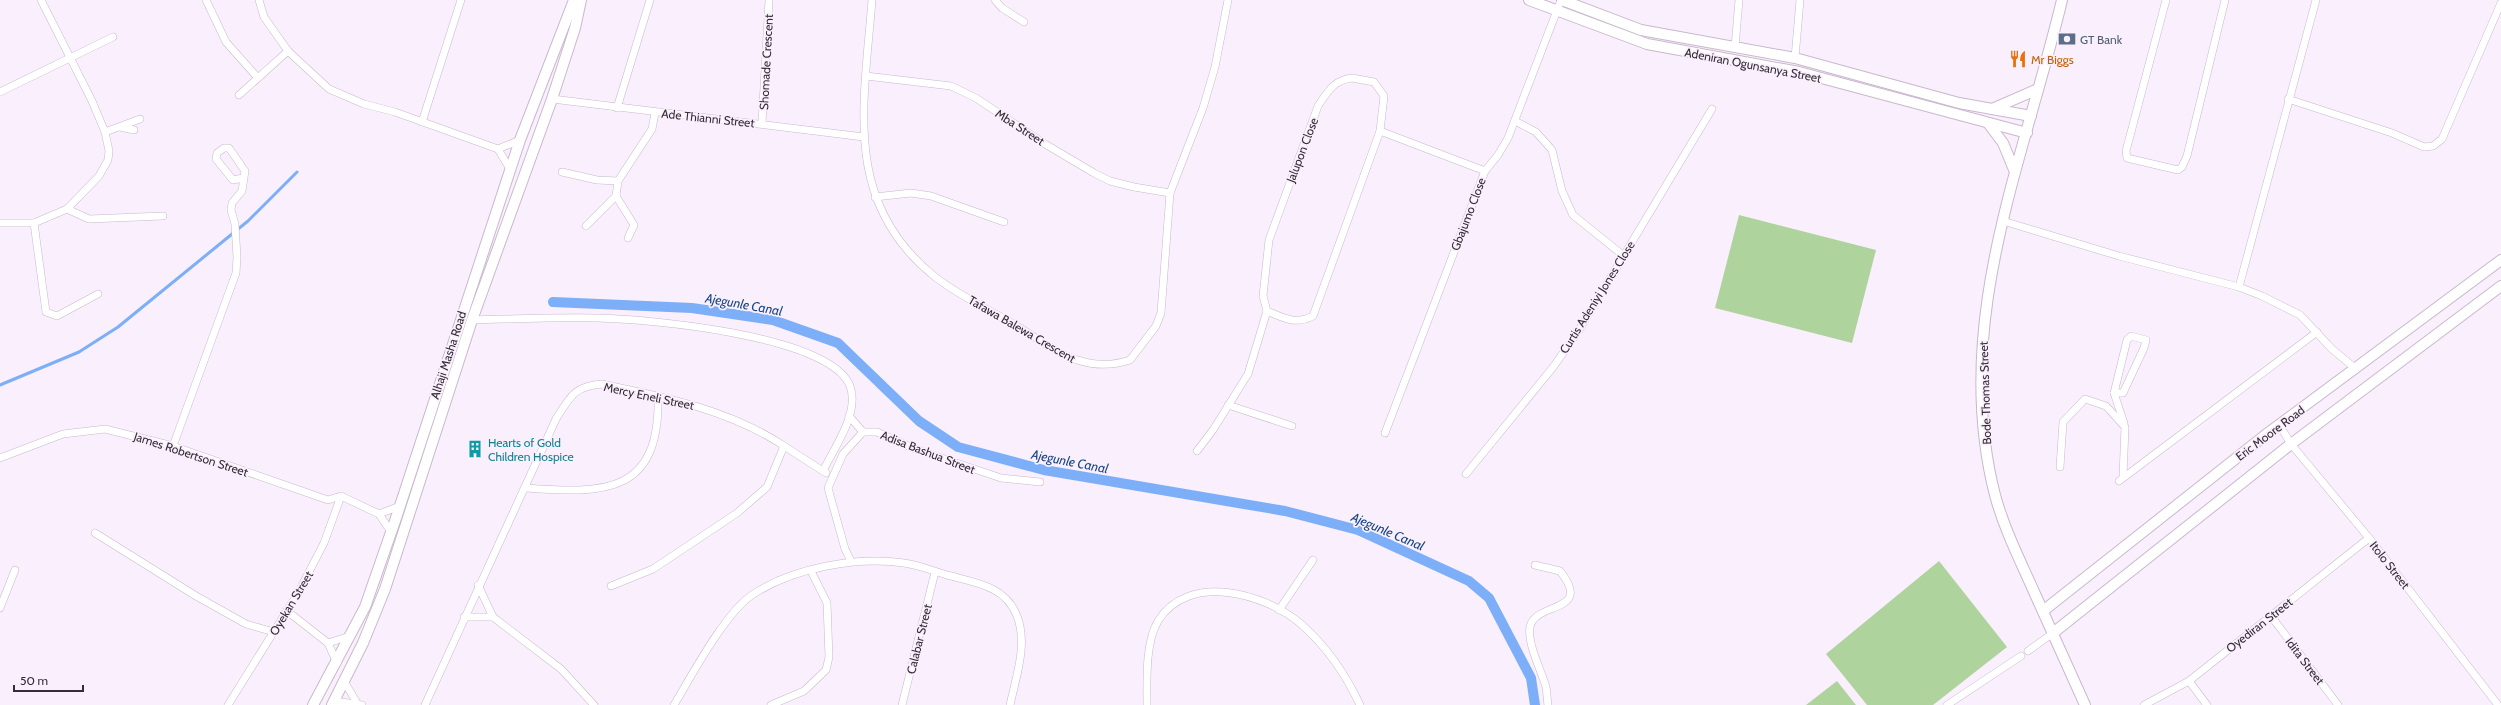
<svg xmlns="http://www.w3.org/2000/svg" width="2501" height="705" viewBox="0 0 2501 705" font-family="Cabin,sans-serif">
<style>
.green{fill:#afd39c}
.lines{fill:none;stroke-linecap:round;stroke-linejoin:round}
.stream{stroke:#7caff8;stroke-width:3}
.canal{stroke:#7caff8;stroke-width:10}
.street-casing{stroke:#c9b8cd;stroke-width:8}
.secondary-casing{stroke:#c9b8cd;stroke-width:12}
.street{stroke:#fff;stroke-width:7}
.secondary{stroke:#fff;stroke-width:10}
.labels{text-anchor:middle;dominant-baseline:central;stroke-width:3.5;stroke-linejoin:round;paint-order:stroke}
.service-label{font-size:12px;fill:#4e5e75;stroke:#faeffd;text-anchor:start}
.food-label{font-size:12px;fill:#c56008;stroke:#faeffd;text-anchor:start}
.street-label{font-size:12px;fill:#342d36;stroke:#faeffd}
.culture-label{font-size:12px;fill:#0d838f;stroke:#faeffd;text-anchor:start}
.water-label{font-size:13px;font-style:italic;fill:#174687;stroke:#faeffd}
</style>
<rect width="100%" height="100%" fill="#faeffd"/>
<g class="green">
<polygon points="1739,215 1876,250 1852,343 1715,308"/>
<polygon points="1939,561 2007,647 1933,705 1867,705 1826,654"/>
<polygon points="1837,681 1856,705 1806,705"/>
</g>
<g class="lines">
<polyline class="stream" points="0,385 79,352 118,327 248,221 297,172"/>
<polyline class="canal" points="553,302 692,308 773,320 838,343 919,421 958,447 1044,470 1285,511 1358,530 1469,581 1489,598 1531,678 1535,705"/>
<g class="street-casing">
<g id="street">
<polyline points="206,0 226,42 258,78"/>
<polyline points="259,0 264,17 288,51 329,89 364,104 395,112 498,149 520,140"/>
<path d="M872,0C864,104 842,202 934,276C959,296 990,310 1017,326C1054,349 1084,375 1130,360L1156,326L1161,313L1170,193L1203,108L1215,67L1228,0"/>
<polyline points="995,0 1002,8 1024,22"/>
<polyline points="2166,0 2126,151 2127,158 2178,170 2182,167 2187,156 2225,0"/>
<polyline points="1735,47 1739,0"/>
<polyline points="1795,58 1800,0"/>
<polyline points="866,76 951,86 976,98 1045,144 1094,173 1110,181 1134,187 1170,193"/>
<path d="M1352,78L1374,82L1384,96L1380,131L1313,316C1295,325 1284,318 1267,311L1263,296L1269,240L1318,106C1328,91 1334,80 1352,78Z"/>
<polyline points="0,92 113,37"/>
<polyline points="239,95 288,51"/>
<polyline points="552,99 864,137"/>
<polyline points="2288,99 2392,133 2424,147 2433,146 2442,139 2501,3"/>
<polyline points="617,108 650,0"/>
<polyline points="1515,121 1536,132 1552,150 1562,191 1573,215 1624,256"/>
<polyline points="422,122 461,0"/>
<polyline points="762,123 769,0"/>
<polyline points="120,127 134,130"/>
<polyline points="1380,131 1485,171"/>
<polyline points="105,132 140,119"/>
<polyline points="498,149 510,169"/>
<polyline points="562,172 597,180 618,181 652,129 655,113"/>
<polyline points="618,181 616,196 634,225 628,238"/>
<polyline points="875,197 911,193 931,196 1004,222"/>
<polyline points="67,209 89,219 163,216"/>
<polyline points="2003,221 2119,256 2239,287 2262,296 2300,315 2332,349 2356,369"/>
<polyline points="0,223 34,223 67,209 99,176 108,160 109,151 105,132 92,101 41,0"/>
<polyline points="34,223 46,312 57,316 98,294"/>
<polyline points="586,226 616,196"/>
<polyline points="2239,287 2316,0"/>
<path d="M472,320C514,319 555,317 597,318C647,319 830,335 850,386C860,413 834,448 823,471"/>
<polygon points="2131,336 2146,340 2144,348 2123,393 2114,393 2127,340"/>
<polyline points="2114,393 2124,423"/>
<polyline points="1228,405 1292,426"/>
<polyline points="849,416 863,432"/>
<polyline points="2280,426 2291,444 2369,538 2498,705"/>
<polyline points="1385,433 1485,171 1498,155 1508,138 1561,0"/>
<polyline points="173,446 236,273 237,257 235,224 231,210 232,203 242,191 245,171 229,148 224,148 217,153 216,159 233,180 243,178"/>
<polyline points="784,446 826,473"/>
<polyline points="1197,451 1213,430 1248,374 1267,311"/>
<polyline points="0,458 63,434 105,429 173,446 328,500 341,496 379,514 391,532"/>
<polyline points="2060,467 2063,422 2085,399 2106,406 2125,427 2123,477"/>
<polyline points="1466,474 1554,366 1579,330 1712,109"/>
<polyline points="2119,481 2317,332"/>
<path d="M526,488C605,494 660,494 658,397"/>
<polyline points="379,514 400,506"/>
<polyline points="95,533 196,596 246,624 274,632"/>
<polyline points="851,561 845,549 828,488 843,454 863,432 877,432 915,449 1001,478 1040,482"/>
<path d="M1535,565L1560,571C1594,614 1535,601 1530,627C1527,643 1541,670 1546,687C1547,692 1547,699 1548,705"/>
<polyline points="478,585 493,617 561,669 594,705"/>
<polyline points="0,608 15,570"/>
<polyline points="1279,610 1313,560"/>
<polyline points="287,611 328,643 337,663"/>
<polyline points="2271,616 2338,705"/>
<polyline points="464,617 493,617"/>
<polyline points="328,643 350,636"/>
<polyline points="2028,651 2053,633"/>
<polyline points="344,681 357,703"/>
<polyline points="2189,681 2207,705"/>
<polyline points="334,701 362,705"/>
<polyline points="228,705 298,593 324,543 341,496"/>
<path d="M425,705L556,419C570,397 574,386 602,384C665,397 730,410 784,446L767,487L737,513L653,569L611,586"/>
<path d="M674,705C692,675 725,613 752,595C792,568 857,556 904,563C920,565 935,572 951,576C978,583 1006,587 1017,616C1028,644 1016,677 1010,705"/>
<polyline points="771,705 804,691 826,670 829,657 827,603 811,571"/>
<polyline points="902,705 935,572"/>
<path d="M1147,705C1147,681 1145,643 1158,621C1188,572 1265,593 1301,624C1326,646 1346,675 1360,705"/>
<polyline points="1947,705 2021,656"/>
<polyline points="2144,705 2189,681 2369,538"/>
</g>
</g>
<g class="secondary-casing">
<g id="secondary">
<polyline points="1529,0 1647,44 1799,72 2027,133"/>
<polyline points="1562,0 1641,30 1795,58 1959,103 2031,116"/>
<path d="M2062,0C2023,163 1951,324 1995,495C2004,529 2021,562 2035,594C2052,631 2068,668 2085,705"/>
<polyline points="1992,109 2038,89"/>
<polyline points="1988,123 2003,143 2015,172"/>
<polyline points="2043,611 2268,433 2501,260"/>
<polyline points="2053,633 2291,444 2501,286"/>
<polyline points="313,705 365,607 396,518 520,140 574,0"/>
<polyline points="332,705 363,643 385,589 472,320 552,99 575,28 581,0"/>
</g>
</g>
<use href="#street" class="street"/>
<use href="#secondary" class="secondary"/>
</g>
<defs>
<g id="bank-bare" transform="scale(1.38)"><path d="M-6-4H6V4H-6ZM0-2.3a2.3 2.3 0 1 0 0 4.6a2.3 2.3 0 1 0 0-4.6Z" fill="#5c6f8a" stroke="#faeffd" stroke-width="2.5" paint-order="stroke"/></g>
<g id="restaurant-bare" transform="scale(1.38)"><path d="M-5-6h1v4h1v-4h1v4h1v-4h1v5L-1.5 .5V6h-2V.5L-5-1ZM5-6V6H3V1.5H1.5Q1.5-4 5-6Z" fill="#e8710a" stroke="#faeffd" stroke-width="2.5" paint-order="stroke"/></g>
<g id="building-bare" transform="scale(1.38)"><path d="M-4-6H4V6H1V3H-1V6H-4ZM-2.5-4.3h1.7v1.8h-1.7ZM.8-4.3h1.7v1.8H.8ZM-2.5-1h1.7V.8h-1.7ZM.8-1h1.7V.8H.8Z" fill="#0f9aa8" stroke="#faeffd" stroke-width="2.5" paint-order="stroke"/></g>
</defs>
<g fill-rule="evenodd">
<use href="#bank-bare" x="2067" y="39"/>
<use href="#restaurant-bare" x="2018" y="59"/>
<use href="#building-bare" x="475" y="449"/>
</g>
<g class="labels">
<g class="service-label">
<text x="2080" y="39">GT Bank</text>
</g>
<g class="food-label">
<text x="2031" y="59">Mr Biggs</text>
</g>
<g class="street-label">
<text transform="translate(766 62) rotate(-87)">Shomade Crescent</text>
<text transform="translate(1753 65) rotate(11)">Adeniran Ogunsanya Street</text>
<text transform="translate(708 118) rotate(6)">Ade Thianni Street</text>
<text transform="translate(1020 127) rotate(33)">Mba Street</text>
<text transform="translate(1302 150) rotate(-69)">Jalupon Close</text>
<text transform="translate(1468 214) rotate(-69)">Gbajumo Close</text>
<text transform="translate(1597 297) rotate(-58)">Curtis Adeniyi Jones Close</text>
<text transform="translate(1022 329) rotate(30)">Tafawa Balewa Crescent</text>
<text transform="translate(448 355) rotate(-72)">Alhaji Masha Road</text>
<text transform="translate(1985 393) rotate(-92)">Bode Thomas Street</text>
<text transform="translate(649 396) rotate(12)">Mercy Eneli Street</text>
<text transform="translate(2270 433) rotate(-37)">Eric Moore Road</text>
<text transform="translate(928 452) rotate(21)">Adisa Bashua Street</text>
<text transform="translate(191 454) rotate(18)">James Robertson Street</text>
<text transform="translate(2390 565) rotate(52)">Itolo Street</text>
<text transform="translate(291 603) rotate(-59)">Oyekan Street</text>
<text transform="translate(2259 625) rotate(-38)">Oyediran Street</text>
<text transform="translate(919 639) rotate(-76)">Calabar Street</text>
<text transform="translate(2305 661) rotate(53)">Idita Street</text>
</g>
<g class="culture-label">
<text x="488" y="442">Hearts of Gold<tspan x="488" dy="14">Children Hospice</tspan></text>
</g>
<g class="water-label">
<text transform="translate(744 304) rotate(10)">Ajegunle Canal</text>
<text transform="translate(1070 461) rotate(11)">Ajegunle Canal</text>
<text transform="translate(1388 531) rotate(23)">Ajegunle Canal</text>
</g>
</g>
<path d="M14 685v6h69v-6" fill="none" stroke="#342d36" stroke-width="2"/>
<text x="20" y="685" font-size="12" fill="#342d36" stroke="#faeffd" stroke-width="3" paint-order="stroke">50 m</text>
</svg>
